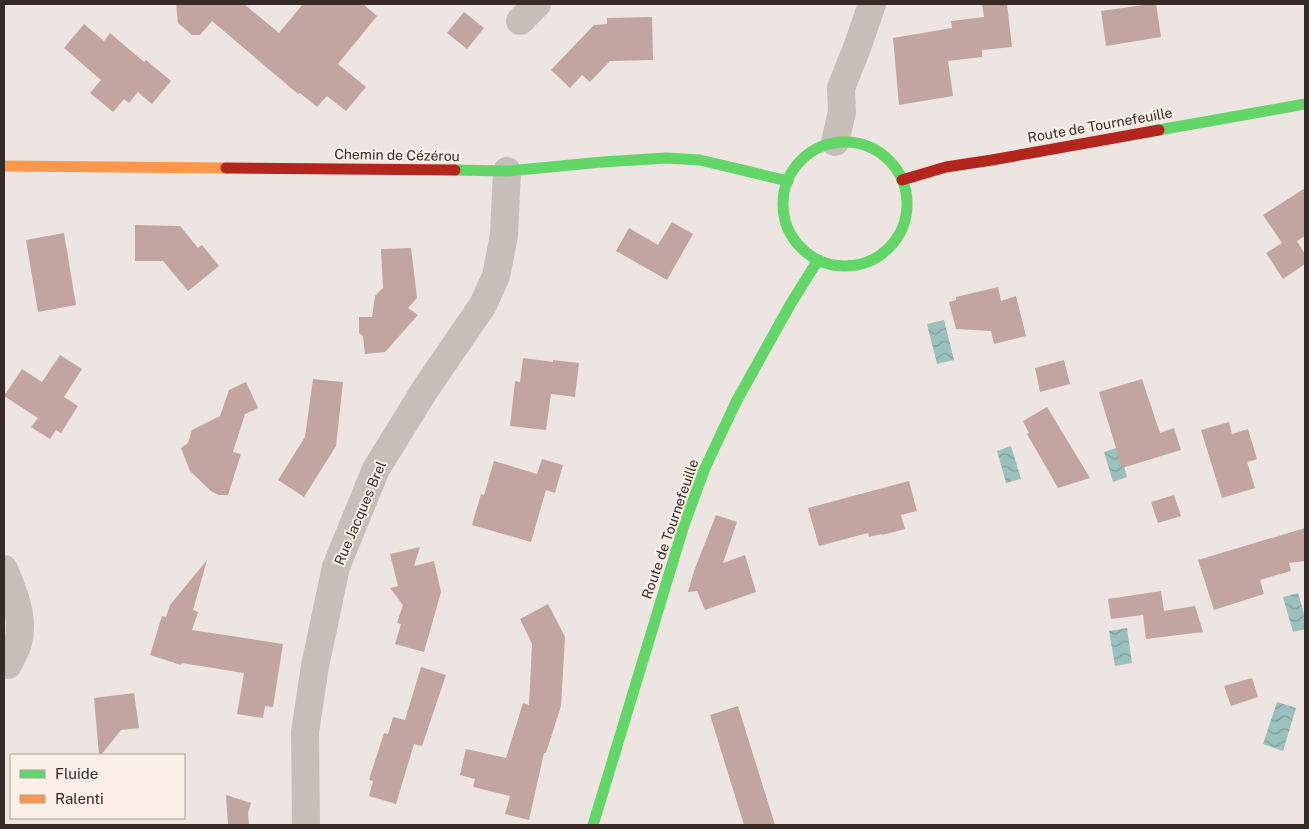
<svg xmlns="http://www.w3.org/2000/svg" width="1309" height="829" viewBox="0 0 1309 829" font-family="'Public Sans',sans-serif">
<style>
.water{fill:url(#water-waves)}
.building{fill:#c2a5a1}
.lines{fill:none;stroke-linecap:round;stroke-linejoin:round}
.street{stroke:#c7bdb9;stroke-width:28}
.fast{stroke:#63d668;stroke-width:11}
.slow{stroke:#ff974d;stroke-width:11}
.jam{stroke:#b3261e;stroke-width:11}
.labels{text-anchor:middle;dominant-baseline:central;stroke-width:4;stroke-linejoin:round;paint-order:stroke}
.street-label{font-size:14px;fill:#382a27;stroke:#fbefe7}
</style>
<defs>
<pattern id="water-waves" width="16" height="10" patternUnits="userSpaceOnUse" patternTransform="scale(1.25)"><rect width="16" height="10" fill="#9bc1bc"/><path d="M0 5q4-4 8 0t8 0" fill="none" stroke="#7f9d99"/></pattern>
</defs>
<rect width="100%" height="100%" fill="#ede5e1"/>
<g class="water">
<polygon points="944,320 954,360 937,364 927,324"/>
<polygon points="1011,446 1021,479 1006,483 997,451"/>
<polygon points="1119,447 1127,477 1113,482 1104,452"/>
<polygon points="1298,593 1305,617 1305,629 1293,632 1283,597"/>
<polygon points="1127,628 1132,663 1115,666 1109,631"/>
<polygon points="1277,702 1296,708 1283,751 1263,744"/>
</g>
<g class="building">
<polygon points="176,4 244,4 279,33 303,4 363,4 377,16 338,64 366,87 346,111 327,96 317,107 300,93 298,94 212,21 200,35 192,35 178,23"/>
<polygon points="982,4 1007,4 1012,47 982,50 982,57 948,61 953,96 899,105 893,38 952,28 951,21 984,17"/>
<polygon points="1151,4 1156,4 1161,37 1106,46 1101,11"/>
<polygon points="464,12 484,28 467,49 447,33"/>
<polygon points="652,17 653,60 610,61 590,82 582,75 570,88 551,70 594,25 607,24 607,18"/>
<polygon points="84,24 104,41 110,33 144,62 146,60 171,81 152,104 138,92 129,103 124,99 113,112 90,93 101,80 64,48"/>
<polygon points="1305,188 1305,236 1297,241 1305,254 1305,264 1283,279 1266,253 1282,243 1263,215"/>
<polygon points="672,222 693,234 667,280 616,251 629,228 658,245"/>
<polygon points="135,225 180,226 198,248 202,245 219,266 188,291 163,261 135,261"/>
<polygon points="64,233 76,305 38,312 26,240"/>
<polygon points="411,248 417,298 408,308 418,315 385,352 365,354 363,336 359,333 359,317 372,317 375,296 383,288 381,249"/>
<polygon points="998,287 1001,301 1016,296 1026,336 994,344 991,331 956,329 949,302 956,300 956,297"/>
<polygon points="60,355 82,369 64,397 78,406 61,433 56,430 50,439 31,427 38,418 4,396 22,369 42,382"/>
<polygon points="523,358 553,362 553,360 579,363 575,397 551,394 546,430 510,426 515,381 520,382"/>
<polygon points="1064,360 1070,384 1040,392 1035,368"/>
<polygon points="313,379 343,382 336,446 304,497 278,480 305,437"/>
<polygon points="1142,379 1160,433 1174,428 1181,450 1122,468 1099,392"/>
<polygon points="246,382 258,408 245,414 233,452 241,454 228,495 219,495 212,492 190,471 181,448 188,443 192,430 220,416 229,390"/>
<polygon points="1047,407 1090,478 1058,488 1027,434 1029,433 1023,421"/>
<polygon points="1229,422 1232,434 1248,429 1257,459 1247,462 1255,488 1222,498 1201,430"/>
<polygon points="542,459 563,465 555,493 546,490 531,542 472,525 481,494 484,495 494,461 537,474"/>
<polygon points="909,481 917,511 901,515 905,529 882,535 882,534 869,537 868,533 819,546 808,508"/>
<polygon points="1174,495 1181,516 1158,523 1151,502"/>
<polygon points="716,515 737,522 723,563 745,555 756,592 705,610 697,591 688,592 694,571"/>
<polygon points="1305,528 1305,561 1289,563 1291,571 1260,580 1264,594 1214,610 1198,560"/>
<polygon points="420,547 414,566 434,561 441,592 424,652 395,644 401,624 397,623 403,605 390,588 398,586 390,554"/>
<polygon points="207,560 193,610 198,612 192,630 283,644 273,707 265,706 263,718 237,714 244,673 182,663 181,665 150,655 162,616 166,617 170,605"/>
<polygon points="1161,591 1164,611 1195,606 1203,632 1146,639 1143,615 1111,619 1108,599"/>
<polygon points="548,604 565,637 561,706 546,753 544,753 529,820 505,814 510,796 473,787 475,779 460,775 466,749 506,758 523,703 529,705 532,644 520,619"/>
<polygon points="421,667 446,675 422,746 414,744 396,804 369,796 373,781 369,780 384,733 388,734 393,717 405,720"/>
<polygon points="1252,678 1258,697 1231,706 1224,686"/>
<polygon points="134,693 139,728 121,730 101,755 99,755 94,698"/>
<polygon points="738,706 775,825 744,825 710,715"/>
<polygon points="226,795 251,803 248,813 249,825 228,825"/>
</g>
<g class="lines">
<g class="street">
<polyline points="520,21 537,4"/>
<polyline points="835,142 842,112 841,88 858,45 872,4"/>
<path d="M4,569C13,592 25,617 18,643C16,650 11,658 8,665"/>
<polyline points="306,825 305,732 315,666 336,567 376,469 426,388 483,305 496,276 504,235 507,171"/>
</g>
<g class="fast">
<polyline points="1159,130 1305,104"/>
<circle cx="845" cy="204" r="62"/>
<polyline points="455,170 507,171 602,162 666,158 700,160 788,181"/>
<polyline points="593,825 684,525 705,468 736,402 790,305 818,260"/>
</g>
<polyline class="slow" points="4,166 226,168"/>
<g class="jam">
<polyline points="226,168 455,170"/>
<polyline points="902,180 946,167 992,160 1159,130"/>
</g>
</g>
<g class="labels">
<g class="street-label">
<text transform="translate(1100 125) rotate(-10)">Route de Tournefeuille</text>
<text transform="translate(397 155) rotate(1)">Chemin de Cézérou</text>
<text transform="translate(360 513) rotate(-67)">Rue Jacques Brel</text>
<text transform="translate(670 529) rotate(-71)">Route de Tournefeuille</text>
</g>
</g>
<rect width="1309" height="829" fill="none" stroke="#382a27" stroke-width="10"/>
<rect x="10" y="754" width="175" height="65" fill="#fbefe7" stroke="#ada09a"/>
<rect x="20" y="770" width="25" height="8" fill="#63d668" stroke="#ada09a"/>
<text x="55" y="779" font-size="15" fill="#382a27">Fluide</text>
<rect x="20" y="795" width="25" height="8" fill="#ff974d" stroke="#ada09a"/>
<text x="55" y="804" font-size="15" fill="#382a27">Ralenti</text>
</svg>
